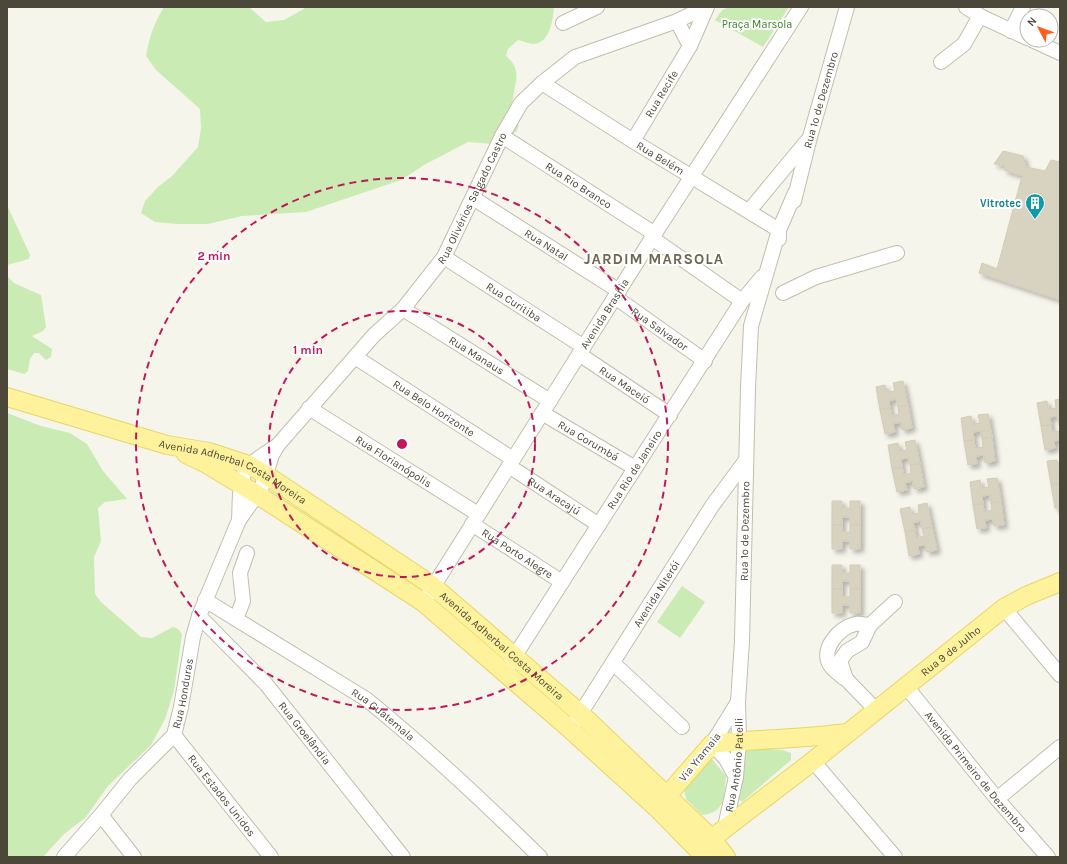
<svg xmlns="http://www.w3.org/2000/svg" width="1067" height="864" viewBox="0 0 1067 864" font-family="Karla,sans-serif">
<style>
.green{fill:#caebb4}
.building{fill:#d8d3c1;stroke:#d4ccb3;filter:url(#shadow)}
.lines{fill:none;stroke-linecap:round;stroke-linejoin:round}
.minor-casing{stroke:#c2beae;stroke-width:16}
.major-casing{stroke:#e8d568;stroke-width:20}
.minor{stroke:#fff;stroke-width:14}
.major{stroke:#fff29c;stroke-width:18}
.ring{fill:none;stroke:#c2185b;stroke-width:2;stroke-dasharray:7 5}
.labels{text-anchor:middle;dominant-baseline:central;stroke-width:4;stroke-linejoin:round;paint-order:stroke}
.park-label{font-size:11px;fill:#3d8128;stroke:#fff}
.street-label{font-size:11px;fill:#4b4739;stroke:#fff}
.culture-label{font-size:11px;font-weight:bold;fill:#0d838f;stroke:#fff;text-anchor:end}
.district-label{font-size:15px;font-weight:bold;letter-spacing:1px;fill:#6f674f;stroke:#fff}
.centre{fill:#c2185b;stroke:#fff;stroke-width:2}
.ring-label{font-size:12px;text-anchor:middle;font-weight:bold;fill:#c2185b;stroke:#fff;stroke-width:4;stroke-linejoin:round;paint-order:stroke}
</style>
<defs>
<filter id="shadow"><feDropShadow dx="3.5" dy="3.5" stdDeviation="2" flood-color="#0004"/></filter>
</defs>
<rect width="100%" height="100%" fill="#f6f5ec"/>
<g class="green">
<path d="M164,7H249L266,22L284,20L307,7H554C553,19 550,43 534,44C529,44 523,41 518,40L508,49L506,56C527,73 509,90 513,111C514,116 517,121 519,126L516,132L494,144L468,142L424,165L401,180L306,212L242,216L208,224H177L155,222L141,213L145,201L158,187L172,176L198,147L201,128L200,109L156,70L146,56C149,38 154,23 164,7Z"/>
<polygon points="729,7 789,7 763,47 715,20 722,10"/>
<polygon points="7,205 30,255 29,259 7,265"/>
<polygon points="7,276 14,283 41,295 46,327 43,331 32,336 52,349 51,357 46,360 39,353 34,353 30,359 28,371 24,374 7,369"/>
<polygon points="7,413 41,426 70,433 87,444 103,471 127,499 105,502 98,508 101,541 94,557 95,594 101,602 141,637 152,638 173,627 178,629 182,634 174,691 165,719 151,745 108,786 85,818 64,834 43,857 7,857"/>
<polygon points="682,586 705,602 680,638 657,622"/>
<polygon points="764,749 782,750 791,753 791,760 742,802 738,799 742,751"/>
<path d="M711,758L726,776C724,795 726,813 702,815L686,799L684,789Z"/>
</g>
<g class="building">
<polygon points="1003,151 1023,156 1026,167 1045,171 1051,160 1060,162 1060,300 979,273 982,263 997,269 1022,176 1004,170 1005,165 994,164"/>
<polygon points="903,381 908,405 898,407 896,399 889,401 890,408 880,410 876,387 885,385 887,392 895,391 893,383"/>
<polygon points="1060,399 1060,423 1059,423 1057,416 1050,417 1051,425 1041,426 1037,403 1047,401 1048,409 1056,408 1055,400"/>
<polygon points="908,405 912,428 902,430 901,422 893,424 895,432 885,434 880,410 890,408 892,416 899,414 898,407"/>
<polygon points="988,414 992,437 982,439 981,431 973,432 974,440 964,441 961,418 971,416 972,424 980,423 978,415"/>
<polygon points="1059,423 1060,423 1060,440 1054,441 1055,448 1045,450 1041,426 1051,425 1052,432 1060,431"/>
<polygon points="992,437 995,461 985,463 984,455 976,456 977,464 968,465 964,441 974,440 975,448 983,447 982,439"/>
<polygon points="915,440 920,464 910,465 908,458 901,459 902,467 892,469 888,445 898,443 899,451 907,450 905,442"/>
<polygon points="1057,460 1058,467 1060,467 1060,483 1051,485 1047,461"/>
<polygon points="920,464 924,487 914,489 913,481 905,483 907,490 897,492 892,469 902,467 904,475 911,473 910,465"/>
<polygon points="997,478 1001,501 991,503 990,495 982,496 983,504 973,505 970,482 980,480 981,488 989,487 987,479"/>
<polygon points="1060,483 1060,508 1055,508 1051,485"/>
<polygon points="832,501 842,501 842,508 850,508 850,501 860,501 860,525 850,525 850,517 842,517 842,525 832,525"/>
<polygon points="1001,501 1004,525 994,526 993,519 985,520 986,528 977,529 973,505 983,504 984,512 992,510 991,503"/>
<polygon points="927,503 932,527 922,529 921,521 913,523 915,530 905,532 900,509 910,507 911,514 919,513 918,505"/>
<polygon points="832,525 842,525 842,532 850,532 850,525 860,525 860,549 850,549 850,541 842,541 842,549 832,549"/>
<polygon points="932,527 937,550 927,552 925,545 918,546 919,554 909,556 905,532 915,530 916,538 924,536 922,529"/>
<polygon points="832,565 842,565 842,573 850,573 850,565 860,565 860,589 850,589 850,581 842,581 842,589 832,589"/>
<polygon points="832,589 842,589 842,597 850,597 850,589 860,589 860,613 850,613 850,605 842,605 842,613 832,613"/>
</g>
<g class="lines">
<g class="minor-casing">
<g id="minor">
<polyline points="966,7 980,16 1027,38"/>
<polyline points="677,21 690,46"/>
<polyline points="563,23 597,7"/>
<polyline points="1011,31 1023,7"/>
<polyline points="1032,40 1060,53"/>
<polyline points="941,62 964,44 980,16"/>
<path id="s1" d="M542,83L633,141L779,230V239"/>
<path id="s2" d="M502,136L655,234"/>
<path id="s3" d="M633,141L690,46L707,7"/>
<path id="s4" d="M473,198L619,291"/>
<polyline points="794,201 810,137 847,7"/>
<polyline points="749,211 807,141"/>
<polyline points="652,238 742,301"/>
<path id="s5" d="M444,257L584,347"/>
<polyline points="783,293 816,277 897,253"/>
<path id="s6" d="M615,297L705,361"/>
<path id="s7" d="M403,309L550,401"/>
<path id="s8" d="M579,354L670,415"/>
<path id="s9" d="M355,357L513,459"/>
<path id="s10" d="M309,408L478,514"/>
<path id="s11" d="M542,413L635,468"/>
<path id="s12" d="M509,466L599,525"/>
<path d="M239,520C240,506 238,476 249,466C257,458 268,452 277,446"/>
<path id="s13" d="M472,524L562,582"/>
<path id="s14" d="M428,595L652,238L801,7"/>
<path id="s15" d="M205,600L366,699C427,748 484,802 540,857"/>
<polyline points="1004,608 1060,675"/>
<path id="s16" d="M199,616L266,684L403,857"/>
<polyline points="236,619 243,601 240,573 247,553"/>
<polyline points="613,663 682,727"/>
<path id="s17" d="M509,665L742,301L762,277"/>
<path d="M844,678C839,674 833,670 830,665C820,649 839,628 855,624C860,623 865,625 870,625"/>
<path id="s18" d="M905,685L997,799L1048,857"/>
<polyline points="875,709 846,679 840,661 847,651 862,642 870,625 895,602"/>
<path id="s19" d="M575,722L712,506L746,460"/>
<path id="s20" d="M174,735L271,857"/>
<polyline points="813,761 895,857"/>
<polyline points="736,777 726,759 712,744 738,702"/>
<polyline points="997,799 1060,747"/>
<polyline points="101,815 134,857"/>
<path id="s21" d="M725,827L736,777L739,741L738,702L742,641L748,388L751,326L779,230L795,193"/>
<path id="s22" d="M64,857L101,815L130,779L174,735L181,707L193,637L199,616L239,520L261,489L272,455L277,446L374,335L403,309L444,257L502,136L521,103L542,83L575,57L677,21L706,7"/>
</g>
</g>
<g class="major-casing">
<g id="major">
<path id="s23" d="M7,397L167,445L209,452L249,465L266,475L433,586L581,714L711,838L726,857"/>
<polyline points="186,454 205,463 258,495 423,602 570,729 657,808 705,857"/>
<path d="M659,805L712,744C757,739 802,739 847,733"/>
<path id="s24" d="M702,846L813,761L1004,608L1026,596L1060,582"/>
</g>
</g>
<use href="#minor" class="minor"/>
<use href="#major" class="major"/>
</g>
<g class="ring">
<circle cx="402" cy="444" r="133"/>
<circle cx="402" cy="444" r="266"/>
</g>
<defs>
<g id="building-pin" transform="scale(1)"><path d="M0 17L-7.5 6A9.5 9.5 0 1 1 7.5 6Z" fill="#0f9aa8" stroke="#fff"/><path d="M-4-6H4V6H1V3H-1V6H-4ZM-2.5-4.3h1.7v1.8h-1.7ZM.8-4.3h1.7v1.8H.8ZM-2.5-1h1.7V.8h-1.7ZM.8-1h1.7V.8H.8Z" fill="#fff"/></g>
</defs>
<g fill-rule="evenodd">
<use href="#building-pin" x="1035" y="203"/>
</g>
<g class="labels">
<g class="park-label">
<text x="757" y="24">Praça Marsola</text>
</g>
<g class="street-label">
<text stroke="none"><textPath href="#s3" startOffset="55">Rua Recife</textPath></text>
<text transform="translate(821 100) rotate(-74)">Rua 1º de Dezembro</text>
<text stroke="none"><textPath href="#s1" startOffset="140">Rua Belém</textPath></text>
<text stroke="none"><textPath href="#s2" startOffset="91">Rua Rio Branco</textPath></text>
<text stroke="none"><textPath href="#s22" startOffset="792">Rua Olivérios Salgado Castro</textPath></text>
<text stroke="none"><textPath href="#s4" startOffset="87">Rua Natal</textPath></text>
<text stroke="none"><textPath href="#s5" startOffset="83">Rua Curitiba</textPath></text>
<text stroke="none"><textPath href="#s14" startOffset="332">Avenida Brasília</textPath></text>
<text stroke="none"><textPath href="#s6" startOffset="55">Rua Salvador</textPath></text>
<text stroke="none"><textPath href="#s7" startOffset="87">Rua Manaus</textPath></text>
<text stroke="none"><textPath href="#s8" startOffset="55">Rua Maceió</textPath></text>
<text stroke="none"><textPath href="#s9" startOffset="94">Rua Belo Horizonte</textPath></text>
<text stroke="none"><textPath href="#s11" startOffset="54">Rua Corumbá</textPath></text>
<text stroke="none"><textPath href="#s10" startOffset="100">Rua Florianópolis</textPath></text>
<text stroke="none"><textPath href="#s17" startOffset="232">Rua Rio de Janeiro</textPath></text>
<text stroke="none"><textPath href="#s23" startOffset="239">Avenida Adherbal Costa Moreira</textPath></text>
<text stroke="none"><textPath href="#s12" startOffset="54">Rua Aracajú</textPath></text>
<text transform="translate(745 531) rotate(-89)">Rua 1º de Dezembro</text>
<text stroke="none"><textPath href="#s13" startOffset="54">Rua Porto Alegre</textPath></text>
<text stroke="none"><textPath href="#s19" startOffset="152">Avenida Niterói</textPath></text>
<text stroke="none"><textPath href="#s23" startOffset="563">Avenida Adherbal Costa Moreira</textPath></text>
<text stroke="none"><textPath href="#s24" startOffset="316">Rua 9 de Julho</textPath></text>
<text stroke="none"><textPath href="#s22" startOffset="207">Rua Honduras</textPath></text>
<text stroke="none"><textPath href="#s15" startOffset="212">Rua Guatemala</textPath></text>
<text stroke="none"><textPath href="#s16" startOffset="158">Rua Groelândia</textPath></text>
<text transform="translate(700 757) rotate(-51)">Via Yramaia</text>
<text stroke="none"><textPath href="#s21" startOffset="63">Rua Antônio Patelli</textPath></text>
<text stroke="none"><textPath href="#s18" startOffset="112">Avenida Primeiro de Dezembro</textPath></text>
<text stroke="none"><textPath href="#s20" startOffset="77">Rua Estados Unidos</textPath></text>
</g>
<g class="culture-label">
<text x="1021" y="203">Vitrotec</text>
</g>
<g class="district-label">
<text x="654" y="259">JARDIM MARSOLA</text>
</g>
</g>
<circle cx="402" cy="444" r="6" class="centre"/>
<g class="ring-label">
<text x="214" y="260">2 min</text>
<text x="308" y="354">1 min</text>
</g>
<rect width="1067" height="864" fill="none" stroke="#4b4739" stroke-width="16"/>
<g transform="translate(1039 28) rotate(311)"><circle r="19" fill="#ffffff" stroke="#b7b5b0"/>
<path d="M0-3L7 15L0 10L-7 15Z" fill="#ff5f1a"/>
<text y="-6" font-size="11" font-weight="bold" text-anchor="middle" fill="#4b4739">N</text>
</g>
</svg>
